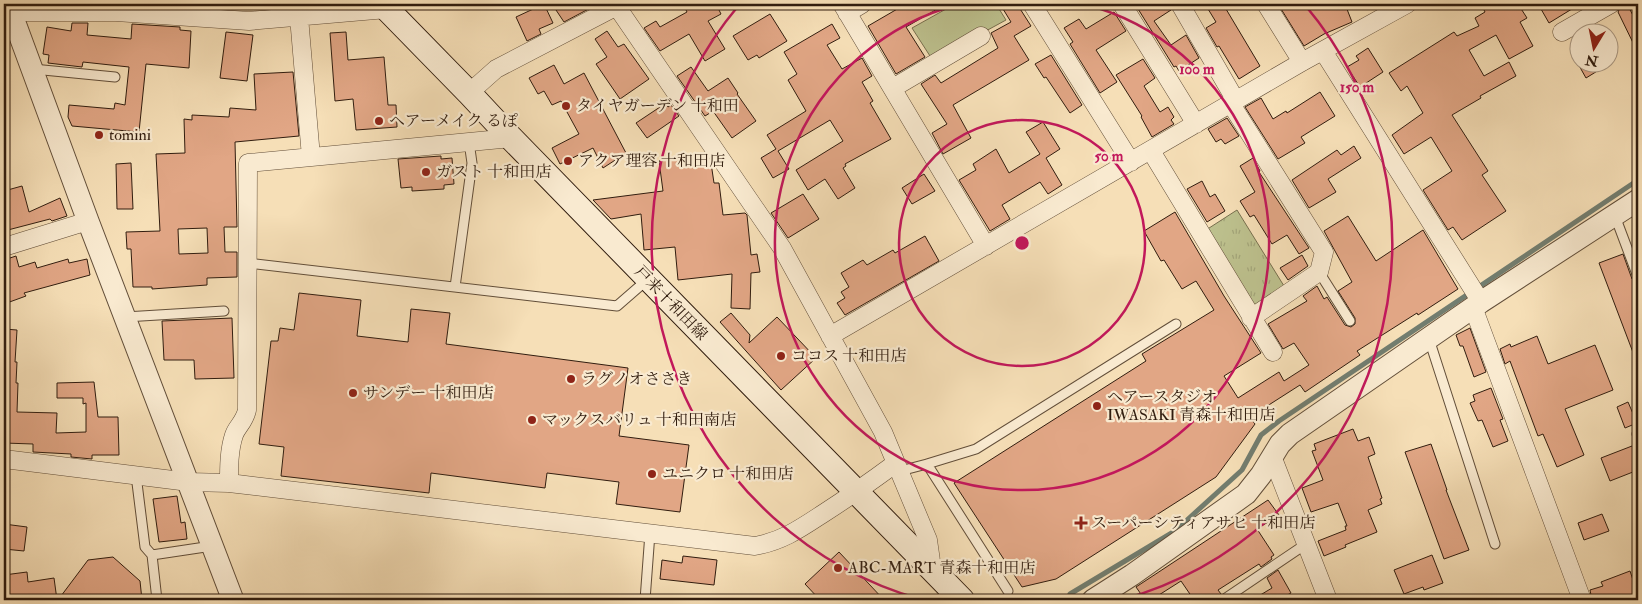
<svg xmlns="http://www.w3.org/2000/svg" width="1642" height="604" viewBox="0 0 1642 604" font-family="'IM FELL Double Pica','Noto Serif JP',serif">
<defs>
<pattern id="grass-tufts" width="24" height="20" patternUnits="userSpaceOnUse" patternTransform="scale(1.25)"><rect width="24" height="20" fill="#bdc18e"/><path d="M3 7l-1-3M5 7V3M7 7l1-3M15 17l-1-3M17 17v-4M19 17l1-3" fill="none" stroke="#a3a579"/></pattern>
</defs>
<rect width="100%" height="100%" fill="#f6dfb7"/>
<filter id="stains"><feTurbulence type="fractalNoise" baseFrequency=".004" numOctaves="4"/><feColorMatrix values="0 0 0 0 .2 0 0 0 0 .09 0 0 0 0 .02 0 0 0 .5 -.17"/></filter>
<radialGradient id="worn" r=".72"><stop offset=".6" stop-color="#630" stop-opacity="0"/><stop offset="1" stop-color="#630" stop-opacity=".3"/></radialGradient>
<!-- grass -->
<path fill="url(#grass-tufts)" stroke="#776f4e" d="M1237 210 1284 286 1253 306 1206 230Z"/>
<!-- garden -->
<path fill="#bdc18e" stroke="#776f4e" d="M955 4H996L1006 20 984 32 980 28 930 56 912 28Z"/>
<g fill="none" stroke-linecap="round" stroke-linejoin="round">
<!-- stream -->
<path stroke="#727d6f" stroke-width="5" d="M1070 594 1175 531 1242 470 1261 435 1279 421 1638 180"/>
</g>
<!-- building -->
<path fill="#e1a685" stroke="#311d0f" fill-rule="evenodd" d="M544 4 553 23 539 29 541 34 527 41 516 17Z
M566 4H598L564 22 556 10Z
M692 4H716L721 14 708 21 725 49 705 61 689 34 660 51 644 28 656 21 660 27 687 12 685 8Z
M896 4H946L906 27 925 57 896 74 868 26 899 8Z
M1000 4H1017L1031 26 1014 36 1029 60 953 105 971 138 943 154 932 133 947 124 921 84 935 75 941 83 998 48 991 33 1011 22Z
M1135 4H1169L1171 10 1154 21 1171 45 1186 35 1199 58 1179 71 1176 66 1174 67Z
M1205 4H1223L1260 66 1239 79 1219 46 1217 47 1206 28 1216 22Z
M1278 4H1345L1352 22 1324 34 1304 46Z
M1491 4H1518L1527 18 1520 22 1533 46 1509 59 1496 35 1469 50 1484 76 1509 62 1516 76 1480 96 1481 98 1452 115 1488 171 1482 175 1506 211 1462 240 1453 227 1448 230 1423 190 1452 171 1431 137 1404 154 1392 135 1423 113 1407 86 1401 91 1389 73 1454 32 1457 36 1479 26 1475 18 1485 12 1483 8Z
M1550 4H1580L1549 23 1541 9Z
M1622 4H1627L1638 25V53L1618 12Z
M1114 12 1126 31 1096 50 1117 82 1100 93 1070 44 1073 42 1064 28 1079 19 1086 29Z
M770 14 787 41 759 58 757 55 748 60 733 36Z
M72 23H88L87 35 131 39 132 24 180 27V30L191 31 189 68 146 64 139 132 72 126 68 117 69 105 114 109 115 103 125 105 129 67 83 62 82 67 48 63 49 55 43 54 47 27 71 31Z
M832 24 840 38 827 45 842 69 862 58 872 76 862 82 873 101 870 103 891 139 845 164 846 166 843 168 855 188 838 199 825 179 808 190 796 170 843 141 830 120 778 151 789 169 773 178 761 158 776 149 767 135 806 111 788 80 797 74 784 52Z
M607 31 618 47 624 44 649 79 620 99 596 64 607 57 595 39Z
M226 32 253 35 247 81 220 78Z
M346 32 348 60 384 57 388 105H396L397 127 356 130 353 99 335 101 330 33Z
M1368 48 1383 72 1360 87 1347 67 1359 60 1356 56Z
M1051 55 1082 105 1070 113 1046 77 1044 78 1035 64Z
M1143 59 1155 78 1144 86 1160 112 1168 107 1174 117 1171 120 1174 124 1152 137 1141 117 1142 116 1116 75Z
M1577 62H1612L1586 78Z
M554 65 564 84 584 73 626 153 603 168 593 148 560 164 552 148 579 134 561 101 552 105 544 91 538 94 529 78Z
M691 67 708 91 728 78 738 93 737 94 756 121 732 138 713 111 705 116 677 76Z
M293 72 299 136 235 142 237 227H224L225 252H237V277L207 278V285L152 289V287H133L131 249H127L126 232 160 231 156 154 185 153 184 119 192 120V115L229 117 230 108 256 110 254 74ZM207 228 208 253 179 254 178 229Z
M1320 92 1335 116 1301 137 1305 143 1278 159 1245 107 1261 98 1273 119 1286 111 1287 113Z
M666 103 668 107 671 105 679 116 647 138 636 123Z
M1227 118 1239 136 1225 144 1221 139 1216 142 1208 129Z
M1043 122 1060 149 1046 158 1062 185 1048 194 1040 182 1002 205 1010 219 990 231 959 180 976 170 973 164 996 149 1009 173 1040 154 1026 132Z
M1354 146 1361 158 1328 179 1336 192 1309 208 1292 180 1337 150 1341 155Z
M441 156V159L452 158 454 184 444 185V189L412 191V187L401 188 398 159Z
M1253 158 1260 171 1259 172 1309 248 1299 254 1287 235 1272 244 1254 215 1250 217 1240 201 1255 192 1240 166Z
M678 159 679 161 693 160 694 165 711 163 714 183H719L723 215 745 213 747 215 751 255 757 254 760 272 751 273 750 309 731 308 732 274 678 280 675 247 644 250 641 214 611 219 593 200 663 191 659 161Z
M131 163 133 209H117L116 164Z
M924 174 935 191 912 204 902 188Z
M1202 181 1210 197 1215 194 1225 211 1207 222 1187 189Z
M22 186 29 212 60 198 67 216 52 221 50 219 4 231V191Z
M803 194 819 219 788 238 771 213Z
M1175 212 1224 296 1261 353 1224 376 1238 398 1279 372 1284 381 1309 365 1294 343 1283 349 1268 324 1307 301 1303 296 1317 286 1324 299 1327 297 1345 325 1351 327 1355 324V318L1338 291 1352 282 1324 231 1348 216 1376 261 1423 230 1458 289 1418 315 1417 313 1357 351 1360 355 1305 392 1300 385 1250 417 1255 424 1216 477 1056 579 1022 587 954 483 1146 361 1142 354 1214 310 1196 281 1182 289 1164 260 1161 261 1144 231Z
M925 236 939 261 845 315 837 303 845 298 841 292 849 287 841 273 863 260 867 265 893 250 895 253Z
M1623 254 1632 279 1638 283V363H1637L1599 263Z
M1302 255 1308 266 1288 280 1280 268Z
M16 256 19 267 35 262 37 268 68 259 69 263 87 259 90 275 24 293 26 296 4 304V260Z
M299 293 361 300 357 336 408 342 411 309 450 313 446 344 628 368 619 436 689 445 680 512 616 504 619 482 547 473 545 488 431 473 429 493 281 476 284 447 259 444 271 341H278L280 328 294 330Z
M731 313 750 335 749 343 777 317 816 358 781 390 720 322Z
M232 318 234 378 195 379 194 360H164L162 321Z
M1470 328 1486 372 1474 377 1463 346H1460L1456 335Z
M4 329 17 330 15 362H17L16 383H18L17 412 57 413 56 433 86 432V403L83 404V398H57V383L94 382 98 417H118L119 455H92V459L71 457V454L33 452V444L4 443Z
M1537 336 1548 364 1595 345 1613 390 1565 409 1584 455 1557 467 1543 434 1538 436 1510 361 1505 364 1500 349 1510 344 1511 347Z
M1491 388 1503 419 1500 420 1508 441 1493 447 1482 420 1478 421 1470 403 1475 401 1473 395Z
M1628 402 1637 423 1625 428 1617 407Z
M1353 429 1358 441 1369 437 1375 454 1368 457 1382 498 1380 499 1382 504 1368 510 1377 532 1345 545 1346 547 1324 556 1318 541 1346 530 1345 526H1347L1338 503 1311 512 1302 488 1323 480 1312 451 1316 450 1314 444Z
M1431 444 1447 490H1446L1469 550 1444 559 1405 452Z
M1632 446 1638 460V470L1610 481 1601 458Z
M177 496 181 523 185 522 187 539 159 542 153 499Z
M1268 500 1279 515 1257 529 1274 555 1271 557 1272 559 1261 567 1259 564 1218 590 1221 594 1217 600H1194L1181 581 1151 600H1145L1136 587Z
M1602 514 1609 531 1584 540 1578 523Z
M4 524 27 527 24 551 4 549Z
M839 552 884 600H820L805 584Z
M1432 555 1443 583 1424 590 1423 587 1404 594 1394 570Z
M683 556 717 560 714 585 660 579 662 560 682 563Z
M113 557 140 581 142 600H58L88 560Z
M1278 570 1291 593 1278 600H1252L1272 588 1267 578Z
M1630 571 1638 595 1624 600H1592L1590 590 1603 586 1601 582Z
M27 572 28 582 54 578 57 600H4V575Z"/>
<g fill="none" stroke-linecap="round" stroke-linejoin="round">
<defs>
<path id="service" d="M33 69 115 77
M1615 216 1638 277
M248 263 617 306 648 279
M1319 272 1350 321
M455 287 472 163 469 142
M125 317 224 311
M1429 339 1495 544
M1637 434 1638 438
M927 464 976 449 1176 324
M900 471 927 464 1008 591
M136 475 145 547 152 555
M157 600 152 555 212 546
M645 600 650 533
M1223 600 1306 544"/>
<path id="minor" d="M615 4 782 248 883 432 928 540 932 568
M842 4 986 246
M1032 4 1131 162
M1122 4 1196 124
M1180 4 1236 101
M1266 4 1302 62
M11 12H116L249 21 387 9
M847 13 862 4
M299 17 311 157
M1562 32 1611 4
M1323 51 1481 302
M893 88 981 36
M469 93 496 69 617 6
M1231 104 1324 252 1319 272 1251 318
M1151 151 1273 352
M4 247 88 221
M1473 307 1582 600
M830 336 1302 62 1407 4
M1272 456 1328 600
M4 459 189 482 229 483 755 546C783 541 801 528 824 513 849 497 873 480 896 463
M229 483C229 467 229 450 234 435 237 426 244 423 247 410L248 163 511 138"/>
<path id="tertiary" d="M8 4 88 221 233 600
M1093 600 1132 575 1246 494 1261 475 1280 444 1290 434 1481 302 1638 200"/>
<path id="secondary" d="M382 4 469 93 511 138 962 600"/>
</defs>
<!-- service casing -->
<use href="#service" stroke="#624e39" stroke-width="11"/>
<!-- minor casing -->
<use href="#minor" stroke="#624e39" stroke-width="19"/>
<!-- tertiary casing -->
<use href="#tertiary" stroke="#624e39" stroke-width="23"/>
<!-- secondary casing -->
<use href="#secondary" stroke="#311d0f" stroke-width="26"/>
<!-- service -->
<use href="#service" stroke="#f9ead0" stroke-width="9"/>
<!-- minor -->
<use href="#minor" stroke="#f9ead0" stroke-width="18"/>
<!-- tertiary -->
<use href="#tertiary" stroke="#f9ead0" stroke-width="21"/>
<!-- secondary -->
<use href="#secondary" stroke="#f9ead0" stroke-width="24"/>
</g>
<!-- distance rings -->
<g fill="none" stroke="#c2185b" stroke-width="2.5">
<circle cx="1022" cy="243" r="123"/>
<path d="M1084 4A247 247 0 1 1 960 4"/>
<path d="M923 600A370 370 0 0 1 739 5M1305 5A370 370 0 0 1 1121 600"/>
</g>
<!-- markers -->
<g fill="#8f2418" stroke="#f9ead0" stroke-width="2">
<circle cx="566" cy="106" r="5"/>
<circle cx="379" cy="121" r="5"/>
<circle cx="99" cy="135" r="5"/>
<circle cx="568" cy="161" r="5"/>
<circle cx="426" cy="172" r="5"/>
<circle cx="781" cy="356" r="5"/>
<circle cx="571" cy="379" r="5"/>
<circle cx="353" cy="393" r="5"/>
<circle cx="1097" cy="406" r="5"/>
<circle cx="532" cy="420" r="5"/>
<circle cx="652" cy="474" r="5"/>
<path d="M1078.5 515.5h5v5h5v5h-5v5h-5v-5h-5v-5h5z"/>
<circle cx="838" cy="568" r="5"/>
</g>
<g text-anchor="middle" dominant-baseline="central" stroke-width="4.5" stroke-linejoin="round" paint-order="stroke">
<!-- poi labels -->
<g font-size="16" fill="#311d0f" stroke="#f9ead0" text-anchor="start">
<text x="576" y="106">タイヤガーデン 十和田</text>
<text x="389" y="121">ヘアーメイク るぽ</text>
<text x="109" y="135">tomini</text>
<text x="578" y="161">アクア理容 十和田店</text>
<text x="436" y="172">ガスト 十和田店</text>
<text x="791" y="356">ココス 十和田店</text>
<text x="581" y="379">ラグノオささき</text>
<text x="363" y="393">サンデー 十和田店</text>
<text x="1107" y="397">ヘアースタジオ<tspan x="1107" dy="18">IWASAKI 青森十和田店</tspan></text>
<text x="542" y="420">マックスバリュ 十和田南店</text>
<text x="662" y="474">ユニクロ 十和田店</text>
<text x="1091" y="523">スーパーシティアサヒ 十和田店</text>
<text x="848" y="568">ABC-MART 青森十和田店</text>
</g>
<!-- street labels -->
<g font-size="16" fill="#311d0f" stroke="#f9ead0">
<text transform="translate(671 303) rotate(46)">戸来十和田線</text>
</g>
</g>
<circle cx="1022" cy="243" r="8" fill="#c2185b" stroke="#f9ead0" stroke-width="2.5"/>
<g font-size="15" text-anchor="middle" font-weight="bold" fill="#c2185b" stroke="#f9ead0" stroke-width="4.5" stroke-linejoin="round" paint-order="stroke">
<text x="1197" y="74">100 m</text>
<text x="1357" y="92">150 m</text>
<text x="1109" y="161">50 m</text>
</g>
<!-- margin -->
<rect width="1642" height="604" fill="none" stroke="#f6dfb7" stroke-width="20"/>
<rect x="5" y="5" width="1632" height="594" fill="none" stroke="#311d0f" stroke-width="2.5"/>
<rect x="10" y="10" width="1622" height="584" fill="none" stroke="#311d0f"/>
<!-- north arrow -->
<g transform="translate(1594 48) rotate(190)"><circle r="24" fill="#f9ead0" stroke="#a99883"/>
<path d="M0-4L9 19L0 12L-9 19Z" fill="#8f2418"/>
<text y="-8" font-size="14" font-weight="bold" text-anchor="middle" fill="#311d0f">N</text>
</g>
<rect width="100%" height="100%" filter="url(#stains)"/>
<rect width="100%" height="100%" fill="url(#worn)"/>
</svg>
